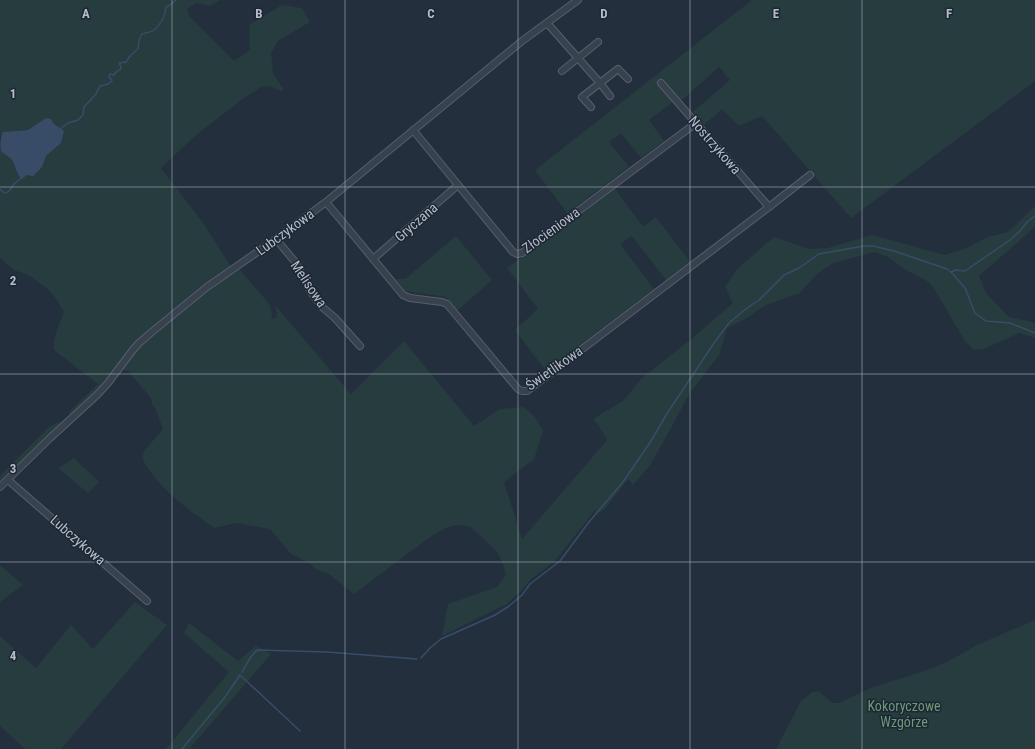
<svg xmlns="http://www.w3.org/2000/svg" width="1035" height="749" viewBox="0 0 1035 749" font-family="'Roboto Condensed',sans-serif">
<rect width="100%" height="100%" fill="#242f3e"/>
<!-- green -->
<path fill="#263c3f" d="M0 0H220L210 6 196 3 187 9 190 17 234 61 250 50 249 25 282 5 302 8 310 22 278 41 271 53 273 73 284 90 281 91 272 87 266 86 261 87 244 98 195 136 161 168 204 224 231 267 133 344 105 383 73 414H69L70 411 98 384 54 350C52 338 60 323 64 312L56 299 47 288 28 275 14 270 0 258V149C3 152 5 153 8 155 13 160 15 167 17 174L27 175 43 161 46 156 61 143 54 124 51 119 46 118 28 130 3 132 0 137Z
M752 0H1035V81L851 218 762 116 739 126 722 109 704 125 693 112 730 80 719 67 682 100 667 94 673 102 649 120 664 141 641 158 621 133 609 142 629 167 567 213 535 170Z
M614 187 643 227 656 217 690 262 666 280 632 236 620 244 654 289 546 371 515 330 538 309 507 268Z
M1035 206V227L979 276 986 293 1009 317 1032 322 1035 324V338L1019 333 984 349 974 350 965 341 933 287 927 281 906 270 888 257 875 252 833 263 817 274 800 293 766 305 745 319 727 328 719 355 689 394 671 428 649 467 633 485 628 479 605 509 595 515 596 509 555 561 531 579 521 591 507 604 442 636 448 604 497 587 506 574 502 561 497 552 471 527 461 525H456L446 528 430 537 354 594 330 575 314 568 311 564 291 554 270 529 237 523 214 528C192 512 174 500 157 480 150 472 146 467 142 457L145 450 163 429 156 410 152 404 151 398 128 371 123 370 124 367 141 344 196 299 239 269 266 300 271 308 272 319 277 317 276 308 274 304 351 394 404 341 474 426 500 409 524 407 535 417 543 431 534 459 504 482 522 539 607 440 599 426 593 419 623 401 642 378 690 340 733 303 725 287 738 268 774 237 809 249 828 248 872 235 945 255 967 248 988 237 1008 232Z
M456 236 492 280 457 311 446 297 405 291 395 279H405Z
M59 422 61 425 0 484V476L50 426Z
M74 458 99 482 88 493 58 468Z
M0 565 23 585 0 602Z
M135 602 167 625 61 749H25L0 726V636L36 668 71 625 93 649Z
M1035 620V749H776L801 701 808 696 810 693 818 691 833 703H839L873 687 925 671 949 661 977 645Z
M189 623 238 661 256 646 271 654 191 747 192 749H166L229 672 184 633Z"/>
<!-- water -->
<path fill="#394c67" d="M46 118 51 119 54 124 64 131 61 143 46 156 42 167 33 176 27 175 22 179C15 172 17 170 13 162 10 156 5 155 1 151 0 146 0 137 3 132L28 130Z"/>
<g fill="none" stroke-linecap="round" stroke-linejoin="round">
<!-- stream -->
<path stroke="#394c67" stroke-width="1.5" d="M60 129 68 123 78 120 83 115 84 107 96 94 100 86 108 84 112 81 109 76 110 74 114 75 117 71 120 70 121 67 119 63 126 62 130 56 138 49 139 40 142 34C146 33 151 32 154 30 161 24 166 15 166 7L170 5 176 0
M0 189 3 192 6 193 10 190 14 184 22 177
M951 272 956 270 965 271 1010 240 1020 231 1027 222 1035 216
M421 658 430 648 441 639 495 615 509 606 522 595 530 584 560 561 589 522 623 482 651 441 668 412 714 343 729 323 747 308 759 300 784 275 799 268 819 254 864 246H873L894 251 947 269 951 272 965 288 975 313 986 321 1010 323 1035 333
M242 672C247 665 250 654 258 650L327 652 417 659
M182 749 225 697 240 675 300 731"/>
<defs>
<path id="minor" d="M547 23 600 83 610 96
M562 71 598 42
M661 83 769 207
M591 107 582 97 618 69 628 79
M413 130 513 252 517 254 522 253 696 123
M326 202 403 295 410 298 442 302 447 304 518 389 522 391H527L769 207 810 175
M276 239 296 263 311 292 321 306 335 318 360 346
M373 259 458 185
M8 480 147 601
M0 487 49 439 97 395 108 383 132 351 139 343 153 331 207 287 276 239 326 202 522 41 578 0"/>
</defs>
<!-- minor casing -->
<use href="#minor" stroke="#565f6c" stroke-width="8"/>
<!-- minor -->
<use href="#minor" stroke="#38414e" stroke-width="6"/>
</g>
<!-- grid -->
<path fill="none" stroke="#b4bcc9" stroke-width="1" stroke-opacity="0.55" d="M172 0V749M345 0V749M518 0V749M690 0V749M862 0V749M0 187H1035M0 374H1035M0 562H1035"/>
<g text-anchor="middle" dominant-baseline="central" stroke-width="3" stroke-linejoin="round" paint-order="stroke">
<!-- street labels -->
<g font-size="14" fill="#b4bcc9" stroke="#1d2633">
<text transform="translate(715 145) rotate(49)">Nostrzykowa</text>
<text transform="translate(416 222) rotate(-41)">Gryczana</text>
<text transform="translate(551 230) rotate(-36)">Złocieniowa</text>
<text transform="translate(285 232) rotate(-36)">Lubczykowa</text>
<text transform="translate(309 284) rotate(56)">Melisowa</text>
<text transform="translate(554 368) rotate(-35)">Świetlikowa</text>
<text transform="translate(78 540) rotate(41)">Lubczykowa</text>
</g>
<!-- park labels -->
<g font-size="14" fill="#6b9a76" stroke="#1d2633">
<text x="904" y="706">Kokoryczowe<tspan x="904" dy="16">Wzgórze</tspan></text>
</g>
</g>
<g font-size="13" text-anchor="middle" font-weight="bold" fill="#b4bcc9" stroke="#1d2633" stroke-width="3" stroke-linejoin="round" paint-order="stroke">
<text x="86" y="18">A</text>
<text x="259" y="18">B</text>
<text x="431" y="18">C</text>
<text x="604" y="18">D</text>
<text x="776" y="18">E</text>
<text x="949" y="18">F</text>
<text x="13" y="98">1</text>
<text x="13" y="285">2</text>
<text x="13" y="473">3</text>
<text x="13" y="660">4</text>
</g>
</svg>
